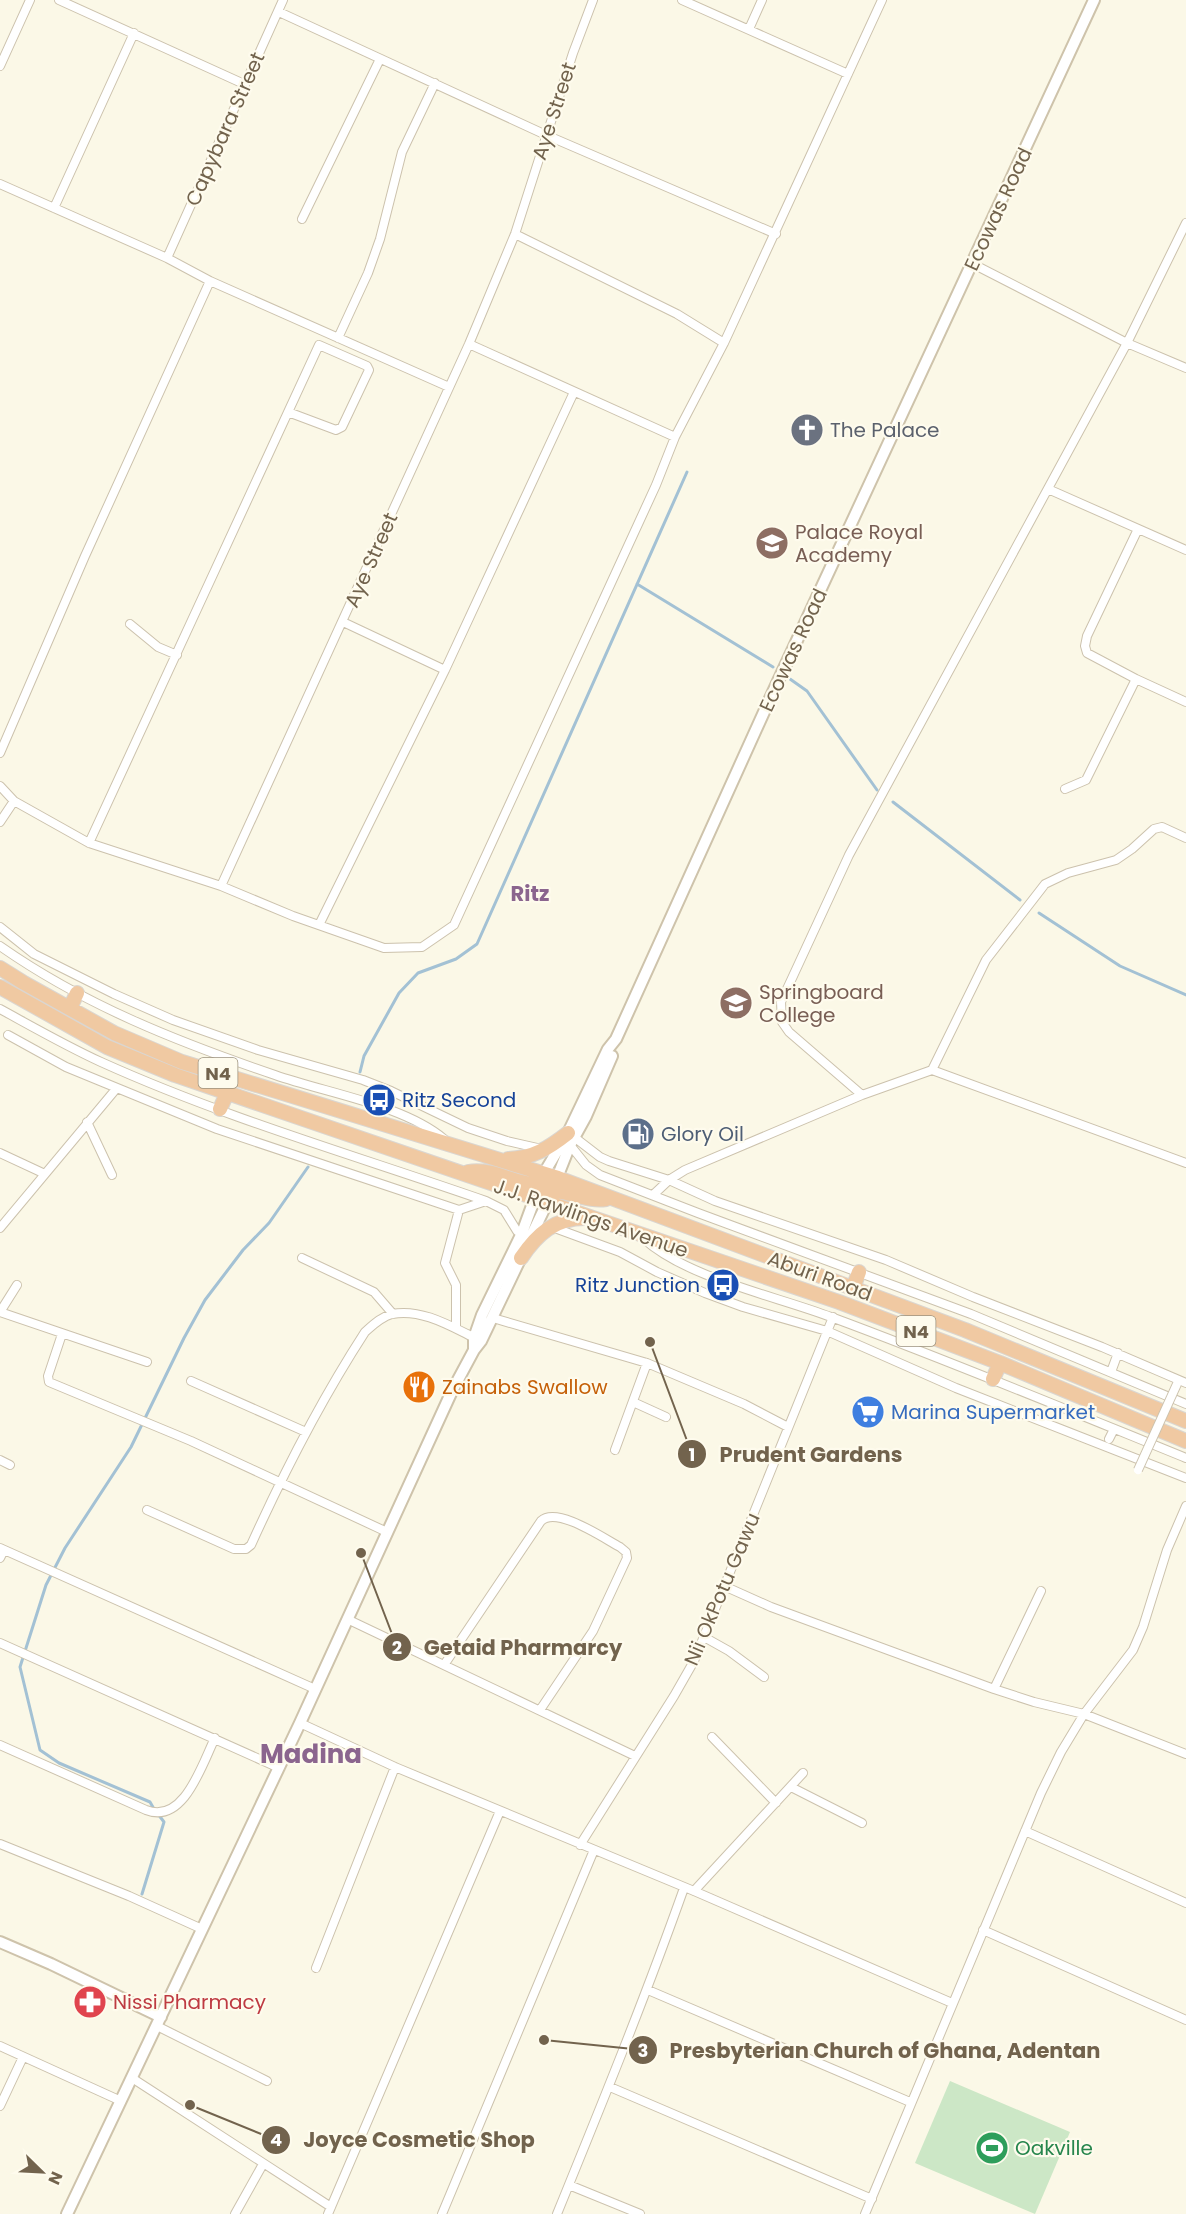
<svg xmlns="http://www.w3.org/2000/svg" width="1186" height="2214" viewBox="0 0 1186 2214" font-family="Poppins,sans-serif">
<rect width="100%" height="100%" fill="#fbf8e7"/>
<!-- green -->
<path fill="#cce7c6" d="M950 2081 1070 2132 1035 2214 915 2163Z"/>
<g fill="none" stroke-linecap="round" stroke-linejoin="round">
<!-- stream -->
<path stroke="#a3c1d4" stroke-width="3" d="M637 584 773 667
M790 679 807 691 877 790
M893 802 1020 900
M1039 913 1120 966 1186 995
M360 1072 364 1056 399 993 418 973 456 959 477 944 687 472
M154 1809 150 1802 59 1763 40 1750 20 1667 46 1585 65 1548 131 1447 184 1338 205 1300 243 1250 269 1223 308 1167
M142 1894 164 1822 158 1814"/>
<defs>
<path id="street" d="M59 0 244 84
M682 0 848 74
M279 12 546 135 776 234
M749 29 762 0
M0 66 30 0
M0 184 167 258 210 281 449 387
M54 208 134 33
M302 219 380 59
M515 234 677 314 724 343 882 0
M167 258 283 0
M973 264 1127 343 1186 368
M338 338 368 273 380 239 402 152 435 83
M469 344 675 437
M1048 489 1186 550
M1138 529 1087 636 1085 646 1087 653 1136 679 1186 702
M343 622 445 670
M130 624 158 647 177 655
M0 753 85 556 210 281
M0 786 14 801 89 843 221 886 469 344 515 234 573 53 593 0
M1065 789 1086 780 1136 679
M0 822 14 801
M89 843C166 677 242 511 319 345L367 366 369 370 342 427 336 430 288 412
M221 886 293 916 384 948 422 947 454 925 656 485 675 437 724 343
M319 925 445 670 574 392
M0 927 34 954 114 994 173 1020 258 1050 363 1080 391 1091 468 1128 507 1141 542 1149
M0 946C84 1005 178 1042 275 1075 326 1093 404 1105 444 1139
M0 1009C33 1027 66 1046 101 1062 225 1118 357 1156 486 1201L504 1210 517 1231 522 1233
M8 1035 66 1067 217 1129 459 1210 486 1201
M932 1070 986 960 1045 884 1068 873 1116 860 1132 849 1154 829 1162 827 1186 838
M862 1095 789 1032 782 1022 781 1002 849 855 1127 343 1186 223
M87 1122 112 1175
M574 1137 600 1157 609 1161 669 1180 715 1201 886 1260 973 1297 1102 1347 1186 1383
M570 1145 586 1165 600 1175 698 1213 971 1314 1186 1404
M0 1153 45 1174
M653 1195 669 1180 685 1170 862 1095 932 1070 1186 1163
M552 1227 620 1252 657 1272 705 1293 743 1307 827 1331 956 1388 1186 1478
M0 1228 116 1089
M644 1239C687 1278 776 1296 831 1317 950 1361 1068 1410 1186 1458
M302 1258 374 1292 393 1314
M0 1312 147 1362
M0 1312 17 1285
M493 1318 647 1363 744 1404 788 1427
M456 1327V1285L445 1263 459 1210
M62 1334 48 1376 49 1382 191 1441 387 1532
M1111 1372 1118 1353
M191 1381 306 1432
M633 1402 666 1417
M1109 1439 1114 1429
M615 1450 647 1363
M0 1460 10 1465
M147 1510 234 1549H246L251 1545C284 1472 321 1400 365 1332 373 1325 381 1317 392 1314 422 1308 452 1327 477 1339
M0 1548 315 1689
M0 1558 4 1550
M724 1586 771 1607 994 1689 1034 1702 1084 1714 1186 1754
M347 1619 635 1756
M704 1637 729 1651 764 1677
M0 1643 277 1767
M444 1665 541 1521C557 1506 603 1538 620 1547L626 1552 627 1558 593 1631 540 1710
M994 1689 1041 1591
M300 1723 395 1767 694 1891 952 2003
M712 1737 776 1803
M0 1745 146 1810C184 1825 202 1764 215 1738
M791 1787 862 1823
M1025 1831 1186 1903
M0 1844 129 1896 202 1929
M580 1845 674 1696 694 1661 833 1317
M694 1891 803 1773
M983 1930 1186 2020
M316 1968 395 1767
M648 1990 910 2102
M157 2026 267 2081
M0 2046 121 2101
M132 2078 331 2207
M610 2087 872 2199
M0 2106 23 2057
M569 2185 640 2214
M235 2214 263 2164
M328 2214 500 1811
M442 2214 594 1850
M557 2214C601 2106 645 1998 684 1888
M865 2214 1041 1793 1061 1752 1084 1714 1133 1650 1143 1627 1167 1550 1186 1506"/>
<path id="secondary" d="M474 1350V1338L482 1315 522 1233 544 1173 568 1133 608 1049 616 1039 773 692 1094 0
M0 1942 51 1964 161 2017
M67 2214 300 1723 452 1391 474 1350 481 1341 547 1203 570 1145 586 1116 612 1056"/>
<path id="highway" d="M0 968 24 983 114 1033 182 1062 558 1178 965 1330 1186 1421
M0 987 107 1047 175 1075 839 1302 1000 1363 1186 1441
M70 1008 77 993
M220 1109 227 1093
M508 1159C533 1158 549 1148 568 1133
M468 1172C501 1166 526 1197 558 1178
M538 1196C559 1183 583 1203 606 1199
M521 1258C537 1234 555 1218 585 1218
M853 1288 859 1272
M993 1379 1000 1363"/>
</defs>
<!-- street casing -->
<use href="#street" stroke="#ccc2ad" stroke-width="10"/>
<!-- secondary casing -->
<use href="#secondary" stroke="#cec3ab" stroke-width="14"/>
<!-- highway casing -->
<use href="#highway" stroke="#dad6d1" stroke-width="16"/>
<!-- street -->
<use href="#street" stroke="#fff" stroke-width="8"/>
<!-- secondary -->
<use href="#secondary" stroke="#fff" stroke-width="10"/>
<!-- highway -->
<use href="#highway" stroke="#f0c9a2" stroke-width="14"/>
<defs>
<path id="street-bridge" d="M1138 1470 1177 1384"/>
</defs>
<!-- street-bridge casing -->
<use href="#street-bridge" stroke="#ccc2ad" stroke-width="10" stroke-linecap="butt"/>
<!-- street-bridge -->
<use href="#street-bridge" stroke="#fff" stroke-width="8"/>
</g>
<!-- icons -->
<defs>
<symbol id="church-disc" viewBox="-11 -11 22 22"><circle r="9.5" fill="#6b7280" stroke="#fefbed"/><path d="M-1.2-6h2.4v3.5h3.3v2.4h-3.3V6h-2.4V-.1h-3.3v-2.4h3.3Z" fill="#fff"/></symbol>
<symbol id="school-disc" viewBox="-11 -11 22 22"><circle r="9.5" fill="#8d6e63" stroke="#fefbed"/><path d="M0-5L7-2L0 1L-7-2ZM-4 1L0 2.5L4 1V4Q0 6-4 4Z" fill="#fff"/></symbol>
<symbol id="bus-disc" viewBox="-11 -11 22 22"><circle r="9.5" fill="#1a4fb4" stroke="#fefbed"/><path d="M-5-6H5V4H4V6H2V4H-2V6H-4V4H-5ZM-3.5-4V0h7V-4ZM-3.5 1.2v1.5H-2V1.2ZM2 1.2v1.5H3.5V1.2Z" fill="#fff"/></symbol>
<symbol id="fuel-disc" viewBox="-11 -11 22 22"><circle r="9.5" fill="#5c6f8a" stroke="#fefbed"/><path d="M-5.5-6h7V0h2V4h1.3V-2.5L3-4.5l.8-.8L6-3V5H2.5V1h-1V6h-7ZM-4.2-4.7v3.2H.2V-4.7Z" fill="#fff"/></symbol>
<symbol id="restaurant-disc" viewBox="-11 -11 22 22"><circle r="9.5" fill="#e8710a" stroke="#fefbed"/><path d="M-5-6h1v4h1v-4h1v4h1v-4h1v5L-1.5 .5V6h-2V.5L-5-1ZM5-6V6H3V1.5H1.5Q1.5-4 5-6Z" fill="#fff"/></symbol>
<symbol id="supermarket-disc" viewBox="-11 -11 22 22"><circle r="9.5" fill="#3f7fe0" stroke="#fefbed"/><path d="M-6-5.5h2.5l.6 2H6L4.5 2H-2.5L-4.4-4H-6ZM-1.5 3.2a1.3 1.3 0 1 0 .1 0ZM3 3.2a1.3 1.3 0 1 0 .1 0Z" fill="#fff"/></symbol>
<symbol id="pharmacy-disc" viewBox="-11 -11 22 22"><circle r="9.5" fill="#e0444e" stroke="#fefbed"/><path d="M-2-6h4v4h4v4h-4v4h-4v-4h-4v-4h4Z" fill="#fff"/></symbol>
<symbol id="stadium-disc" viewBox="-11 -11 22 22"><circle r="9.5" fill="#2e9e5b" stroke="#fefbed"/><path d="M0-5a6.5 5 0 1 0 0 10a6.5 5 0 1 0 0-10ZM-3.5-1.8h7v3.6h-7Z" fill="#fff"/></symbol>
</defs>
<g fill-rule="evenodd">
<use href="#church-disc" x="788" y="411" width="38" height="38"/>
<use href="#school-disc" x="753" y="524" width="38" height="38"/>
<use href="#school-disc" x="717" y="984" width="38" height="38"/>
<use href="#bus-disc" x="360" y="1081" width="38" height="38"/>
<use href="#fuel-disc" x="619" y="1115" width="38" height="38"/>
<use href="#bus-disc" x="704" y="1266" width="38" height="38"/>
<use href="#restaurant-disc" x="400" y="1368" width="38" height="38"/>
<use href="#supermarket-disc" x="849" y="1393" width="38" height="38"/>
<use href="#pharmacy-disc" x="71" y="1983" width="38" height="38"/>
<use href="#stadium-disc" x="973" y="2129" width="38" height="38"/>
</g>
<g text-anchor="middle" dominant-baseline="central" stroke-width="4.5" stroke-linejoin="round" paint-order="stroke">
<!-- shield labels -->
<g fill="#fefbed" stroke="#9c917d" stroke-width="1.5">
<rect x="198.5" y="1058" width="39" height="30" rx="4.5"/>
<rect x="896.5" y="1316" width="39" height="30" rx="4.5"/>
</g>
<g font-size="18" font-weight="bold" fill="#72634d">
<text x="218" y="1073">N4</text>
<text x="916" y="1331">N4</text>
</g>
<!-- street labels -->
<g font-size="20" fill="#72634d" stroke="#fefbed">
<text transform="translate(554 111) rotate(-72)">Aye Street</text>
<text transform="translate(225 129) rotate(-66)">Capybara Street</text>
<text transform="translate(998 209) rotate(-65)">Ecowas Road</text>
<text transform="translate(371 560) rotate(-66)">Aye Street</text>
<text transform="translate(793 650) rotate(-65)">Ecowas Road</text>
<text transform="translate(591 1218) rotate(19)">J.J. Rawlings Avenue</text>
<text transform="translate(820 1276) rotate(20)">Aburi Road</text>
<text transform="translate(722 1589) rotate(-67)">Nii OkPotu Gawu</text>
</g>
<!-- worship labels -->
<g font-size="20" fill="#5b616d" stroke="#fefbed" text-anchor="start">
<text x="830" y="430">The Palace</text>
</g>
<!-- education labels -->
<g font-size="20" fill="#785e54" stroke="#fefbed" text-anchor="start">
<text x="795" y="532">Palace Royal<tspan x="795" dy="23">Academy</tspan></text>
<text x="759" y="992">Springboard<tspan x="759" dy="23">College</tspan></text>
</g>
<!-- transit labels -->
<g font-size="20" fill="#164399" stroke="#fefbed" text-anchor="start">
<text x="402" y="1100">Ritz Second</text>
<text x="700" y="1285" text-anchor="end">Ritz Junction</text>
</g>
<!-- service labels -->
<g font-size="20" fill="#4e5e75" stroke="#fefbed" text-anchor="start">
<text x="661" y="1134">Glory Oil</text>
</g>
<!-- food labels -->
<g font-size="20" fill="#c56008" stroke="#fefbed" text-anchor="start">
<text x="442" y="1387">Zainabs Swallow</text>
</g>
<!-- shop labels -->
<g font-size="20" fill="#366cbe" stroke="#fefbed" text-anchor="start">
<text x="891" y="1412">Marina Supermarket</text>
</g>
<!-- health labels -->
<g font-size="20" fill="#be3a42" stroke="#fefbed" text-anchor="start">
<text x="113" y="2002">Nissi Pharmacy</text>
</g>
<!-- leisure labels -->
<g font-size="20" fill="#27864d" stroke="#fefbed" text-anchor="start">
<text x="1015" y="2148">Oakville</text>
</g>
<!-- neighbourhood labels -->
<g font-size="21" font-weight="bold" fill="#8b658e" stroke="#fefbed">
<text x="530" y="893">Ritz</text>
</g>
<!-- district labels -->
<g font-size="26" font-weight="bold" fill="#8b658e" stroke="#fefbed">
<text x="311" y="1754">Madina</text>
</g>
</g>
<!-- callouts -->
<path fill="none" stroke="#72634d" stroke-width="2" d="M650 1342L692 1454M361 1553L397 1647M544 2040L643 2050M190 2105L276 2140"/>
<g fill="#72634d" stroke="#fefbed" stroke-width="2">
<circle cx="650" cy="1342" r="6"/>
<circle cx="361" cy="1553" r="6"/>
<circle cx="544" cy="2040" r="6"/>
<circle cx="190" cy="2105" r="6"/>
<circle cx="692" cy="1454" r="15"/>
<circle cx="397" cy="1647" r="15"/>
<circle cx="643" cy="2050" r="15"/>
<circle cx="276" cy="2140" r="15"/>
</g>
<g font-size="18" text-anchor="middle" font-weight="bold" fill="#fff">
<text x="692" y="1461">1</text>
<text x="397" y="1654">2</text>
<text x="643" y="2057">3</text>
<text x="276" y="2146">4</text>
</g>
<g font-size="21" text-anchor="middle" font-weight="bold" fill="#72634d" stroke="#fefbed" stroke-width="4.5" stroke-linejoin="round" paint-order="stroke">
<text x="811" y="1462">Prudent Gardens</text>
<text x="523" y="1655">Getaid Pharmarcy</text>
<text x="885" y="2058">Presbyterian Church of Ghana, Adentan</text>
<text x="419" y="2147">Joyce Cosmetic Shop</text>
</g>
<!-- north arrow -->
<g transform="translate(42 2172) rotate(114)" stroke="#fefbed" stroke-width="4.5" paint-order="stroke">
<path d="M0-4.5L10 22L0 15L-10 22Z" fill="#72634d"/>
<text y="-9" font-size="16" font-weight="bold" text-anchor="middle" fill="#72634d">N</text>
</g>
</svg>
